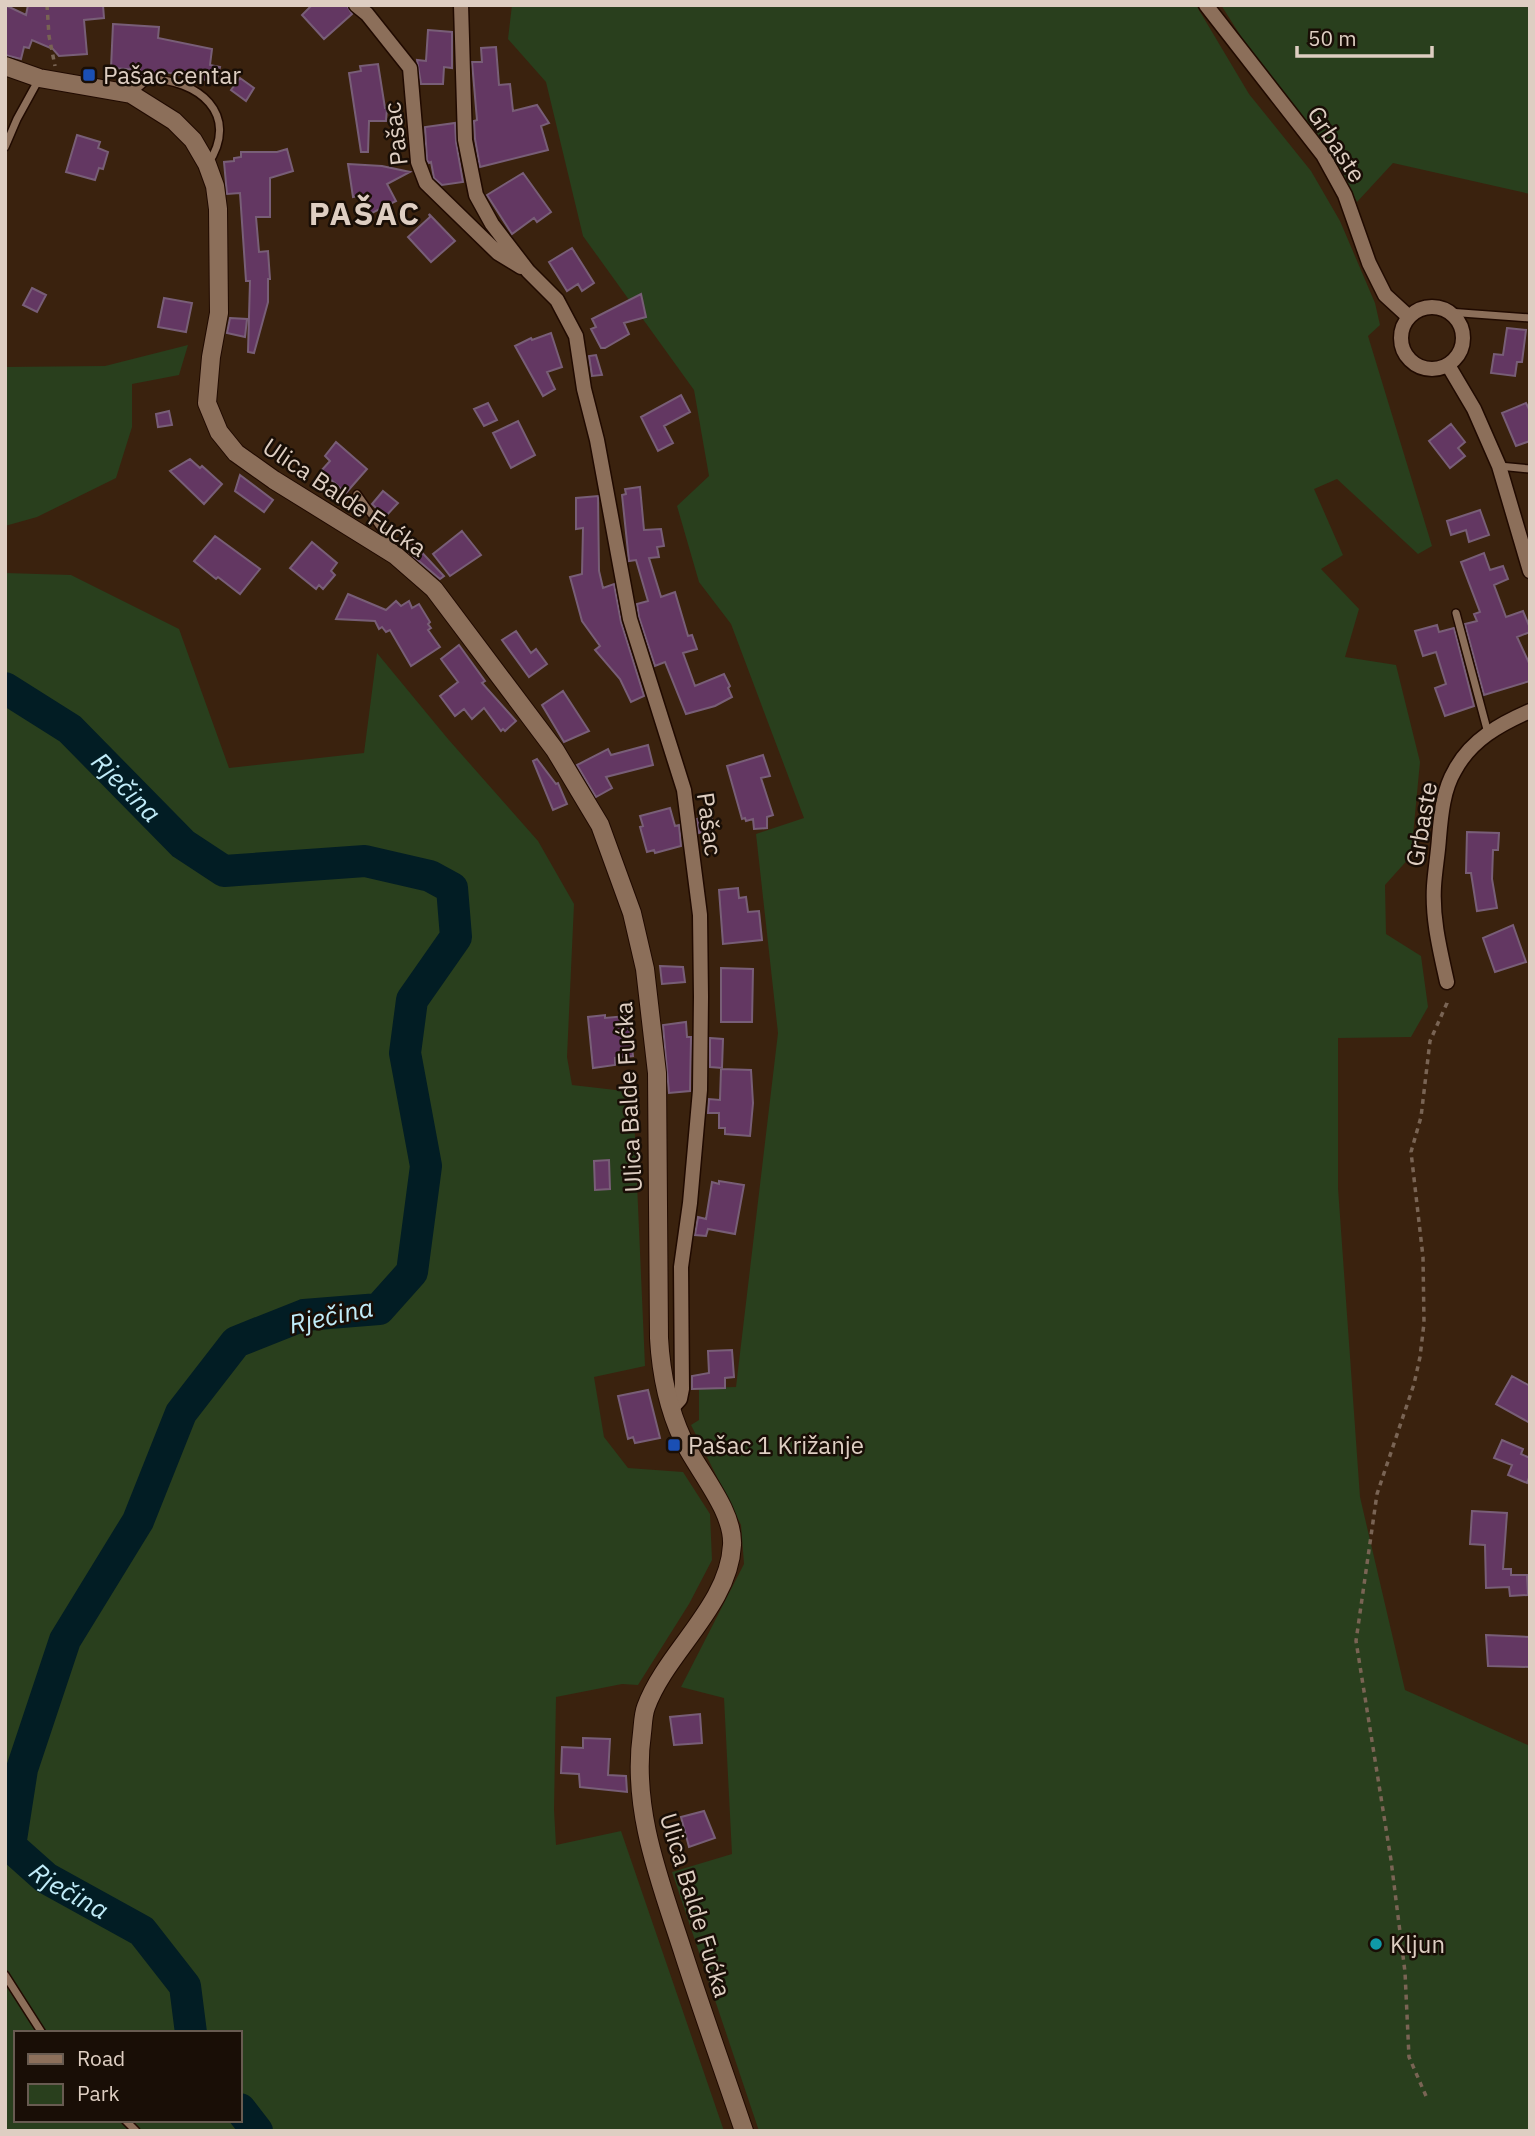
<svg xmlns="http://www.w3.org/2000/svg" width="1535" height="2136" viewBox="0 0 1535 2136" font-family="'IBM Plex Sans',sans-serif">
<rect width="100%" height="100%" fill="#3a220e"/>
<!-- green -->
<path fill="#293f1d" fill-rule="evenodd" d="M512 5H1196L1249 94 1311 171 1340 221 1375 303 1380 325 1368 336 1432 546 1418 554 1337 479 1314 489 1343 555 1321 569 1359 609 1345 657 1396 665 1420 762 1411 856 1385 885 1386 934 1421 956 1428 1007 1411 1037 1338 1038V1188L1360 1497 1405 1690 1530 1746V2131H759L672 1872 732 1854 724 1698 681 1687 744 1564 741 1525 691 1425 699 1420V1388L736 1387 778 1033 756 834 804 818 731 624 699 582 677 506 709 476 694 390 583 236 546 82 508 39Z
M1221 5H1530V194L1393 163 1357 202 1326 146 1242 38Z
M188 345 179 375 132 384V427L116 478 37 517 5 526V367L105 366Z
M5 573 71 575 179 629 229 768 364 753 377 653 448 739 538 841 574 904 567 1057 572 1085 633 1092 645 1366 594 1377 604 1437 628 1468 683 1472 710 1514 712 1560 689 1604 638 1685 622 1684 556 1697 554 1810 556 1845 621 1831 724 2131H5ZM16 2033H240V2120H16Z"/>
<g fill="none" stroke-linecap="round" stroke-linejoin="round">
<!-- river -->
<g stroke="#021d24" stroke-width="32">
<path id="s1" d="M5 688 70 729 183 844 224 871 365 861 430 876 452 888 456 937 412 1000 405 1053 426 1166 412 1272 379 1309 304 1315 236 1342 181 1413 138 1521 65 1640 22 1769 10 1846 46 1878 142 1931 185 1986 191 2033"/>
<path d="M240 2109 257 2131"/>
</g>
</g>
<!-- building -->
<path fill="#633762" stroke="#785e77" stroke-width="2" d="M5 5 26 15 28 5H103L104 18 84 20 87 54 59 56 53 49 32 40 29 48 24 47 21 59 5 55Z
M312 5H347L352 14 324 39 302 15Z
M113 24 159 27 158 38 212 49 210 65 220 67 216 82 160 71 157 74 140 75V70L111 68Z
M428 30 452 32V68L444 67 443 84H421L417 60 426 61Z
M496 47 499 85 510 84 513 111 537 105 549 123 541 126 548 150 480 167 475 139 474 121 477 120 472 62H482L481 48Z
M378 64 385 108H387L386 121H369L368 152H361L349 73 361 71 360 66Z
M240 78 254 88 246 101 231 90Z
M455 123 456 142 463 182 442 185 434 178 431 162 429 163 427 160 425 127Z
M77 135 100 142 98 148 108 152 103 169 99 168 95 180 66 172Z
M287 149 293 171 270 178V217H256L259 252 268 251 270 279H268V302L254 353 248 352 250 281H246L240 193 227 194 224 162 234 161V158L241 157V152H277Z
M348 164 382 166 410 172 387 184 396 201 370 214 362 195 353 197Z
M523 173 551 212 537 222 534 218 512 234 487 195Z
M429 214 455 241 431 262 408 237 430 217Z
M572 248 594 283 582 291 578 284 567 291 549 262Z
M32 288 46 295 37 312 23 305Z
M641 294 646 317 624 323 629 334 605 348H601L591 329 596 327 592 319Z
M164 298 192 303 186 332 158 327Z
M230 318 247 319 245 337 227 333Z
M1507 328 1526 330 1522 362H1517L1515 376 1491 373 1494 354 1503 355Z
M551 333 562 367 547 372 555 389 543 396 515 346 531 338 532 340Z
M596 355 602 375 592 376 589 356Z
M681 395 690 412 664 426 673 443 658 451 641 417Z
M488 403 497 420 484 426 474 409Z
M1526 403 1530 411V441L1516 446 1502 413Z
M169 411 172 425 158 427 156 414Z
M518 421 535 455 511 468 493 433Z
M1451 424 1465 442 1458 448 1465 456 1450 468 1429 441Z
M336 442 367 469 346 493 321 471 330 461 325 456Z
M190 459 200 468 202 466 222 484 204 504 170 471Z
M240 475 273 500 264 512 235 491Z
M640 487 644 530 661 529 664 546 657 547 659 557 649 558 661 597 675 592 688 636 692 635 697 649 683 653 695 686 724 674 730 686 728 688 732 697 715 706 686 714 665 662 655 666 639 617 637 604 648 601 636 560 629 561 622 495 626 494 625 489Z
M383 491 398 503 385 517 372 504Z
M598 496 599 571 603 588 614 584 621 622 644 696 631 702 620 679 595 650 600 646 582 621 570 577 582 574 583 528 576 529V498Z
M1480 510 1489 535 1469 542 1466 530 1451 535 1447 521Z
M462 531 481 555 450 576 433 554Z
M215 536 260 569 240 594 218 577 216 579 194 561Z
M312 542 337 563 331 571 335 575 323 589 319 585 316 589 290 568Z
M414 544 444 576 440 579 406 550Z
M1484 553 1490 570 1503 566 1508 579 1494 585 1506 617 1523 611 1530 628V632L1517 637 1530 665V681L1484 695 1465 624 1477 621 1474 614 1480 612 1461 562Z
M348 594 386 610 396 601 401 606 409 601 412 608 419 604 430 622 428 624 431 628 428 630 440 647 411 666 390 630 386 632 382 627 379 629 375 621 336 619Z
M1437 625 1439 632 1454 628 1474 706 1445 716 1435 688 1446 684 1436 652 1423 656 1415 631Z
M516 631 531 653 536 649 547 664 529 677 502 640Z
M459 645 485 681 482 683 516 721 505 731 503 729 501 731 484 708 472 719 464 709 455 716 440 696 458 682 441 659Z
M563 691 589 731 564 742 542 705Z
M648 745 653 765 606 777 612 788 596 797 577 765 608 749 611 755Z
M763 755 770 776 761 778 773 815 767 817V828L754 829 753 819 746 821 745 818 742 819 727 766Z
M537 759 556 784 558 783 567 804 553 810 533 761Z
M670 808 675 826 679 825 681 846 655 853 654 850 647 852 640 827 643 826 640 816Z
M711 815 714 829 699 833 697 819Z
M1467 832 1499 833 1498 850H1493L1492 879 1497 908 1477 911 1471 873H1466Z
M738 888 739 898 746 897 748 912 759 911 762 940 723 944 719 890Z
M1513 925 1526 962 1495 972 1483 938Z
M660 966 683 967 685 982 662 984Z
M721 968 753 969 752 1022H721Z
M605 1015V1018L626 1016V1019H629L633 1056 615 1058V1065L593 1068 588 1017Z
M686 1022 687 1037H691L690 1091 669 1093 663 1025Z
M710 1038 723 1039 722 1068 710 1067Z
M721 1069 751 1070 753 1103 750 1136 725 1134V1128H719V1113H708L709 1099 720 1100Z
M609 1160 610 1189 595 1190 594 1161Z
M719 1181 744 1185 735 1234 708 1229 706 1236 695 1235 698 1217 706 1219 712 1182 719 1184Z
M732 1350 734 1377 725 1378V1388L692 1389V1376L709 1373 708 1351Z
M1512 1376 1530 1386V1423L1496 1404Z
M648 1390 660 1438 635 1443 633 1437 628 1439 618 1396Z
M1502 1440 1523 1449 1521 1454 1530 1458V1475L1527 1483 1508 1475 1512 1465 1494 1458Z
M1472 1511 1507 1513 1503 1569H1511V1575H1527L1528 1595 1510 1596 1509 1587 1486 1588 1485 1545 1470 1544Z
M1486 1635 1530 1637V1667L1488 1666Z
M700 1714 702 1743 674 1745 670 1717Z
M583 1738 610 1739 608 1775 626 1776 627 1792 580 1787 579 1774 561 1773 562 1747 583 1748Z
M704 1811 715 1838 689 1847 681 1817Z"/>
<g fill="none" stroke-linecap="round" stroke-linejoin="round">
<defs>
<path id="service" d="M132 93 148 79C198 79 241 114 208 164
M5 147 17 119 39 79
M1448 312 1530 318
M1499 466 1530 469
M357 494 388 538 392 549
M1456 613 1488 733
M5 1975 42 2033
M125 2120 136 2131"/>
<path id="minor" d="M356 5 367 14 410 68 418 162 426 183 498 253 521 267
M461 5 465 140 476 195 492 224 528 271 557 300 576 336 584 389 597 440 630 619 684 790 700 915 701 997 700 1090 690 1203 681 1267 682 1389 680 1399 671 1409
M1206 5 1323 155 1345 195 1369 263 1385 295 1409 317
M1401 338a31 31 0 1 1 62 0a31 31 0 1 1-62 0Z
M1448 365 1474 409 1499 466 1530 571
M1447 982C1440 950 1432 919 1434 886 1435 870 1438 854 1439 838 1441 815 1443 790 1455 770 1471 740 1500 724 1530 711"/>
<path id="secondary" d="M5 66 39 78 131 94 174 121 193 140 207 164 215 186 218 209 219 313 211 357 207 403 219 432 236 453 274 480 395 555 434 589 555 750 600 825 632 913 645 969 657 1073 659 1338C661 1374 668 1408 683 1440 698 1471 734 1511 732 1545 729 1606 666 1652 646 1707 643 1715 643 1725 642 1733 631 1811 661 1883 684 1955 703 2014 724 2072 744 2131"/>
</defs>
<!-- service casing -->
<use href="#service" stroke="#200a00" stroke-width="10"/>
<!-- minor casing -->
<use href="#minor" stroke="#200a00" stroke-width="17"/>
<!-- secondary casing -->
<use href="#secondary" stroke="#200a00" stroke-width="20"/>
<!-- path -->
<path stroke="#796454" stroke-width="3.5" stroke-dasharray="5 5" stroke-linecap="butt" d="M20 5H21
M47 5 49 36 55 66
M1426 2096 1409 2057 1405 1972 1391 1860 1356 1641 1377 1494 1414 1384 1420 1357 1424 1323 1423 1257 1411 1152 1421 1117 1430 1041 1447 1003V998"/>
<!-- service -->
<use href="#service" stroke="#8c6f5a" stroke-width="7"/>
<!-- minor -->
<use href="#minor" stroke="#8c6f5a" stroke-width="14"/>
<!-- secondary -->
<use href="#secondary" stroke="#8c6f5a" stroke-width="18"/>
</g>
<!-- markers -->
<g fill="#1a4fb4" stroke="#190e06" stroke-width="2.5">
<rect x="82" y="68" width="14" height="14" rx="3.5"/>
<rect x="667" y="1438" width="14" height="14" rx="3.5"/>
</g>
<circle fill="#0f9aa8" stroke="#190e06" stroke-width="2.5" cx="1376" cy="1944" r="7"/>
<g text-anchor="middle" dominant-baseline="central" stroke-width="5" stroke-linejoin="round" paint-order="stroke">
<!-- poi labels -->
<g font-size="24" fill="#decec2" stroke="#190e06" text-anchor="start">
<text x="103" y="75">Pašac centar</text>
<text x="688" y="1445">Pašac 1 Križanje</text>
<text x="1390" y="1944">Kljun</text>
</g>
<!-- street labels -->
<g font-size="24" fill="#decec2" stroke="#190e06">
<text transform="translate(395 134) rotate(-97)">Pašac</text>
<text transform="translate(1337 144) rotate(57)">Grbaste</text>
<text transform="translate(345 497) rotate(34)">Ulica Balde Fućka</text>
<text transform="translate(710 824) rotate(82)">Pašac</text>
<text transform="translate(1421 824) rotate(-80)">Grbaste</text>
<text transform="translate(628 1097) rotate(-93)">Ulica Balde Fućka</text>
<text transform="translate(696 1905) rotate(73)">Ulica Balde Fućka</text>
</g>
<!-- water labels -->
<g font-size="26" font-style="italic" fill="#c1ecf9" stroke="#190e06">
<text stroke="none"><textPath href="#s1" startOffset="158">Rječina</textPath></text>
<text transform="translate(331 1315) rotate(-12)">Rječina</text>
<text stroke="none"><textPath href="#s1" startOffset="1754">Rječina</textPath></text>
</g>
<!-- district labels -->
<g font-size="32" font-weight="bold" letter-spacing="2" fill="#decec2" stroke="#190e06">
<text x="365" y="213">PAŠAC</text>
</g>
</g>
<!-- border -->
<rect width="1535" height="2136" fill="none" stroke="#decec2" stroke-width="14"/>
<!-- legend -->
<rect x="14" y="2031" width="228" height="91" fill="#190e06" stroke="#685b51" stroke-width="2"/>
<rect x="28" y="2054" width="35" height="10" fill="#8c6f5a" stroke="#685b51" stroke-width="2"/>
<text x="77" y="2066" font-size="21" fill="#decec2">Road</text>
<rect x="28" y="2084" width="35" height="21" fill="#293f1d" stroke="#685b51" stroke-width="2"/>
<text x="77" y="2101" font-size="21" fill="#decec2">Park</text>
<!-- scale -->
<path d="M1297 46v10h135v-10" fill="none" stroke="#decec2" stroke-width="3.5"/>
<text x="1308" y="46" font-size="21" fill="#decec2" stroke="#190e06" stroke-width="5" paint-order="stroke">50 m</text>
</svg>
